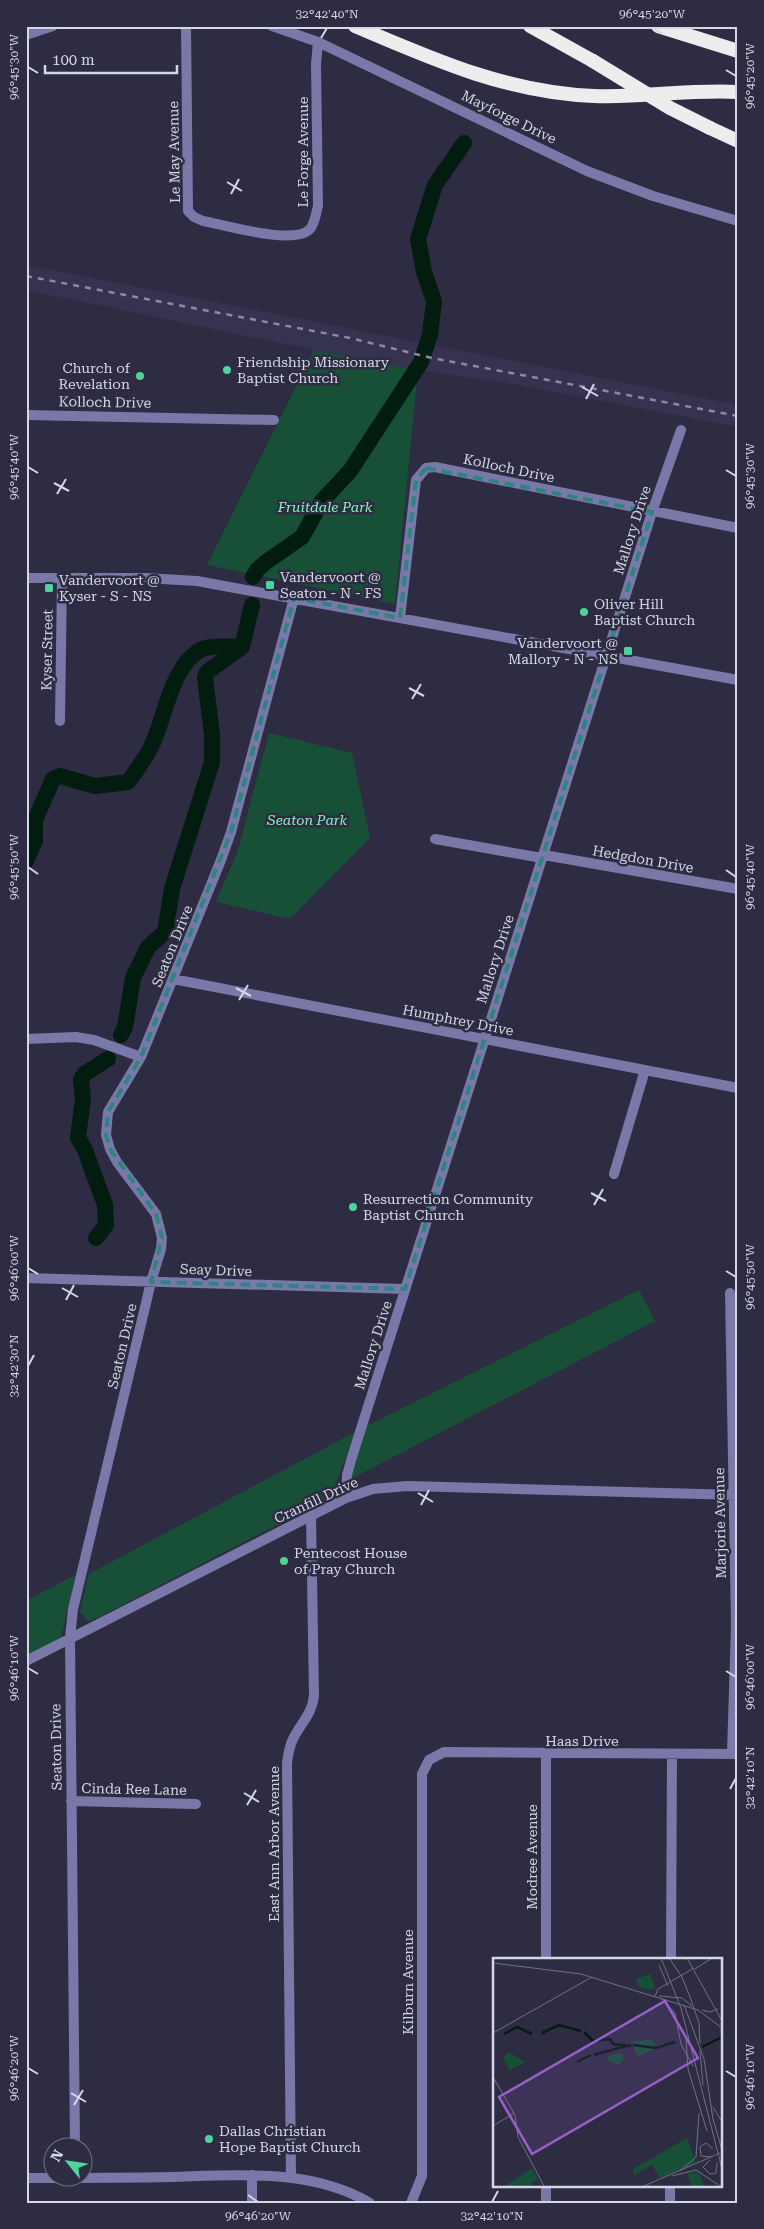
<svg xmlns="http://www.w3.org/2000/svg" width="764" height="2229" viewBox="0 0 764 2229" font-family="'Roboto Serif',serif">
<rect width="100%" height="100%" fill="#2d2c42"/>
<!-- built -->
<path fill="#353350" d="M26 265 738 405V427L513 384 418 370 314 350 26 290Z"/>
<!-- green -->
<path fill="#185037" d="M314 350 418 370 395 604 207 565Z
M269 733 352 753 370 838 290 919 216 902 238 850Z
M639 1290 655 1321 351 1479 365 1427Z
M355 1432 331 1497 91 1621 85 1620V1617L80 1612 89 1574Z
M75 1575 61 1638 26 1656V1601Z"/>
<g fill="none" stroke-linecap="round" stroke-linejoin="round">
<!-- river -->
<path stroke="#021c10" stroke-width="16" d="M253 577 257 570 266 562 302 537 322 501 350 471 421 362 430 335 434 301 424 272 418 239 435 185 464 143
M26 861 35 841V820L53 779 60 776 95 786 128 782C136 771 145 759 151 747 165 719 170 671 197 652 208 644 229 647 242 647L252 605
M121 1035 125 1027 133 978 148 947 165 932 172 889 212 762V735L205 678 207 672 242 647
M96 1238 106 1225 105 1205 85 1150 78 1138 83 1098 81 1080 84 1074 108 1059"/>
<!-- minor -->
<path stroke="#7a78a9" stroke-width="10" d="M186 26 188 211 194 217 203 221C225 225 295 246 310 229 315 223 316 213 318 206L316 64 318 42
M272 26 318 42 587 171 653 196 738 221
M26 35 53 26
M26 415 274 420
M26 578H145L197 581 738 680
M400 618 416 480 426 468 435 467 738 528
M60 721 62 578
M435 839 542 858
M544 855 738 889
M173 979 738 1088
M26 1039 76 1037 94 1040 141 1057
M614 1174 645 1070
M26 1278 405 1289
M730 1293 736 1625 732 1753
M346 1498 347 1475 352 1457 652 512 681 430
M26 1661 346 1498 373 1489 407 1486 738 1495
M546 1754V1959
M71 1801 196 1804
M671 1959 672 1755
M75 2146 70 1638 73 1609 151 1282 161 1249 162 1238 156 1214 117 1162 110 1149 106 1135 108 1112 141 1057 221 860 231 832 294 598
M252 2175V2203
M26 2178C75 2178 123 2178 172 2177 237 2175 311 2168 370 2203
M291 2178 287 1763C288 1755 289 1747 293 1739 301 1723 312 1714 314 1696L311 1516
M546 2185V2203
M411 2203 422 2176V1774L429 1760 444 1752 738 1754
M670 2203V2185"/>
<!-- highway -->
<path stroke="#ededed" stroke-width="14" d="M355 26C432 59 508 93 594 96 642 98 690 89 738 92
M530 26 593 61
M658 26 738 51
M710 128 738 141"/>
<!-- rail -->
<path stroke="#8b8b9d" stroke-width="2.5" stroke-dasharray="6 6" stroke-linecap="butt" d="M26 276 350 338 432 358 738 416"/>
<!-- highway-bridge -->
<path stroke="#ededed" stroke-width="14" d="M593 61 670 108 710 128"/>
</g>
<!-- marked area -->
<path fill="none" stroke="#2d8580" stroke-width="4" stroke-dasharray="10 6" stroke-linejoin="round" d="M426 468 652 512 405 1289 151 1282 162 1238 156 1214 110 1149 106 1135 108 1112 141 1057 231 832 294 598 400 618 416 480Z"/>
<!-- ticks -->
<path fill="none" stroke="#d6d7e5" stroke-width="2" d="M652 28 663 34M321 38 327 28M28 67 38 73M726 70 736 76M227 182 242 191M231 194 239 179M582 387 598 396M586 399 594 384M28 467 38 473M726 470 736 476M54 483 69 491M57 494 66 479M409 688 424 696M412 699 421 684M28 867 38 874M726 870 736 877M236 988 251 996M239 1000 248 985M591 1193 606 1201M594 1205 603 1189M28 1268 38 1274M726 1271 736 1277M62 1288 78 1297M66 1300 74 1285M28 1366 34 1355M418 1493 433 1502M421 1505 429 1490M28 1668 38 1674M726 1671 736 1677M730 1789 736 1778M244 1793 259 1802M247 1805 256 1790M28 2068 38 2074M726 2071 736 2077M71 2093 86 2102M74 2105 83 2090M248 2195 258 2202M492 2202 498 2191"/>
<!-- markers -->
<g fill="#50d398" stroke="#2d2c42" stroke-width="2">
<circle cx="227" cy="370" r="5"/>
<circle cx="140" cy="376" r="5"/>
<rect x="265" y="580" width="10" height="10" rx="2.5"/>
<rect x="44" y="583" width="10" height="10" rx="2.5"/>
<circle cx="584" cy="612" r="5"/>
<rect x="623" y="646" width="10" height="10" rx="2.5"/>
<circle cx="353" cy="1207" r="5"/>
<circle cx="284" cy="1561" r="5"/>
<circle cx="209" cy="2139" r="5"/>
</g>
<g text-anchor="middle" dominant-baseline="central" stroke-width="5" stroke-linejoin="round" paint-order="stroke">
<!-- street labels -->
<g font-size="14" fill="#d6d7e5" stroke="#2d2c42">
<text transform="translate(509 117) rotate(26)">Mayforge Drive</text>
<text transform="translate(174 152) rotate(-91)">Le May Avenue</text>
<text transform="translate(303 152) rotate(-90)">Le Forge Avenue</text>
<text transform="translate(105 402) rotate(1)">Kolloch Drive</text>
<text transform="translate(509 468) rotate(12)">Kolloch Drive</text>
<text transform="translate(632 530) rotate(-72)">Mallory Drive</text>
<text transform="translate(47 650) rotate(-89)">Kyser Street</text>
<text transform="translate(643 859) rotate(10)">Hedgdon Drive</text>
<text transform="translate(172 946) rotate(-68)">Seaton Drive</text>
<text transform="translate(495 959) rotate(-72)">Mallory Drive</text>
<text transform="translate(458 1020) rotate(11)">Humphrey Drive</text>
<text transform="translate(216 1270) rotate(2)">Seay Drive</text>
<text transform="translate(373 1345) rotate(-72)">Mallory Drive</text>
<text transform="translate(122 1346) rotate(-77)">Seaton Drive</text>
<text transform="translate(316 1500) rotate(-25)">Cranfill Drive</text>
<text transform="translate(720 1523) rotate(-91)">Marjorie Avenue</text>
<text x="582" y="1741">Haas Drive</text>
<text transform="translate(56 1747) rotate(-91)">Seaton Drive</text>
<text transform="translate(134 1789) rotate(1)">Cinda Ree Lane</text>
<text transform="translate(274 1844) rotate(-90)">East Ann Arbor Avenue</text>
<text transform="translate(532 1857) rotate(-90)">Modree Avenue</text>
<text transform="translate(408 1982) rotate(-90)">Kilburn Avenue</text>
</g>
<!-- poi labels -->
<g font-size="14" fill="#d6d7e5" stroke="#2d2c42" text-anchor="start">
<text x="237" y="362">Friendship Missionary<tspan x="237" dy="16">Baptist Church</tspan></text>
<text x="130" y="368" text-anchor="end">Church of<tspan x="130" dy="16">Revelation</tspan></text>
<text x="280" y="577">Vandervoort @<tspan x="280" dy="16">Seaton - N - FS</tspan></text>
<text x="59" y="580">Vandervoort @<tspan x="59" dy="16">Kyser - S - NS</tspan></text>
<text x="594" y="604">Oliver Hill<tspan x="594" dy="16">Baptist Church</tspan></text>
<text x="618" y="643" text-anchor="end">Vandervoort @<tspan x="618" dy="16">Mallory - N - NS</tspan></text>
<text x="363" y="1199">Resurrection Community<tspan x="363" dy="16">Baptist Church</tspan></text>
<text x="294" y="1553">Pentecost House<tspan x="294" dy="16">of Pray Church</tspan></text>
<text x="219" y="2131">Dallas Christian<tspan x="219" dy="16">Hope Baptist Church</tspan></text>
</g>
<!-- park labels -->
<g font-size="14" font-style="italic" fill="#82f6bd" stroke="#2d2c42">
<text x="325" y="507">Fruitdale Park</text>
<text x="307" y="820">Seaton Park</text>
</g>
</g>
<!-- overview -->
<g transform="translate(493 1958)">
<rect width="229" height="229" fill="#2d2c42"/>
<path d="M157 16 162 30 156 32 146 29 143 21ZM160 82 163 90 144 99 139 83ZM16 94 19 96 32 104 17 112 10 100ZM129 95 131 102 126 107 116 104 114 98ZM194 180 203 205 167 220 159 207 141 217 140 211ZM39 210 45 221 38 225 39 228H12ZM206 214 211 228H198L194 215Z" fill="#185037"/>
<path fill="none" stroke="#021c10" stroke-width="2.5" d="M91 74 100 83 117 81 120 86 138 88M49 75 66 67 88 73M11 76 24 69 39 76M140 87 163 90 182 84M209 89 229 79M101 97 133 88M84 104 98 97"/>
<path fill="none" stroke="#717083" stroke-width="1" d="M168 0 188 50 229 211M176 0 189 19 197 39 206 65 207 85M194 0 229 63M0 5 88 16 205 52 229 70M166 7 175 28M202 11 219 0M162 38 165 31 201 10M166 38 189 40 199 48M168 40 182 55 188 86 200 108M191 47 211 101 220 161 229 192M209 52 217 54 225 51M0 75 99 19M193 80 195 111 214 173M207 93 210 127M0 119 22 157 25 179 51 228M220 149 229 164M0 168 21 155M218 199 208 198 207 189 213 185 220 191M217 202 210 209 217 216 223 215 224 205M187 213 203 199 206 155M179 218 203 212 227 228M151 228 227 195"/>
<path fill="#965fca" fill-opacity="0.15" stroke="#965fca" stroke-width="2.5" d="M172 43 205 100 39 196 6 139Z"/>
<rect width="229" height="229" fill="none" stroke="#d6d7e5" stroke-width="2.5"/>
</g>
<!-- border -->
<rect width="764" height="2229" fill="none" stroke="#2d2c42" stroke-width="55"/>
<!-- north arrow -->
<g transform="translate(68 2162) rotate(300)"><circle r="24" fill="#2d2c42" stroke="#717083"/>
<path d="M0-4L9 19L0 12L-9 19Z" fill="#50d398"/>
<text y="-8" font-size="14" font-weight="bold" text-anchor="middle" fill="#d6d7e5">N</text>
</g>
<!-- scale -->
<path d="M45 65v8h132v-8" fill="none" stroke="#d6d7e5" stroke-width="2.5"/>
<text x="52" y="65" font-size="15" fill="#d6d7e5" stroke="#2d2c42" stroke-width="4" paint-order="stroke">100 m</text>
<rect x="28" y="28" width="708" height="2174" fill="none" stroke="#d6d7e5" stroke-width="2"/>
<g font-size="12" text-anchor="middle" fill="#d6d7e5">
<text x="327" y="18">32°42'40"N</text>
<text x="652" y="18">96°45'20"W</text>
<text transform="translate(14 67) rotate(-90)" y="4">96°45'30"W</text>
<text transform="translate(750 76) rotate(-90)" y="4">96°45'20"W</text>
<text transform="translate(14 467) rotate(-90)" y="4">96°45'40"W</text>
<text transform="translate(750 476) rotate(-90)" y="4">96°45'30"W</text>
<text transform="translate(14 867) rotate(-90)" y="4">96°45'50"W</text>
<text transform="translate(750 877) rotate(-90)" y="4">96°45'40"W</text>
<text transform="translate(14 1268) rotate(-90)" y="4">96°46'00"W</text>
<text transform="translate(750 1277) rotate(-90)" y="4">96°45'50"W</text>
<text transform="translate(14 1366) rotate(-90)" y="4">32°42'30"N</text>
<text transform="translate(14 1668) rotate(-90)" y="4">96°46'10"W</text>
<text transform="translate(750 1677) rotate(-90)" y="4">96°46'00"W</text>
<text transform="translate(750 1778) rotate(-90)" y="4">32°42'10"N</text>
<text transform="translate(14 2068) rotate(-90)" y="4">96°46'20"W</text>
<text transform="translate(750 2077) rotate(-90)" y="4">96°46'10"W</text>
<text x="258" y="2220">96°46'20"W</text>
<text x="492" y="2220">32°42'10"N</text>
</g>
</svg>
